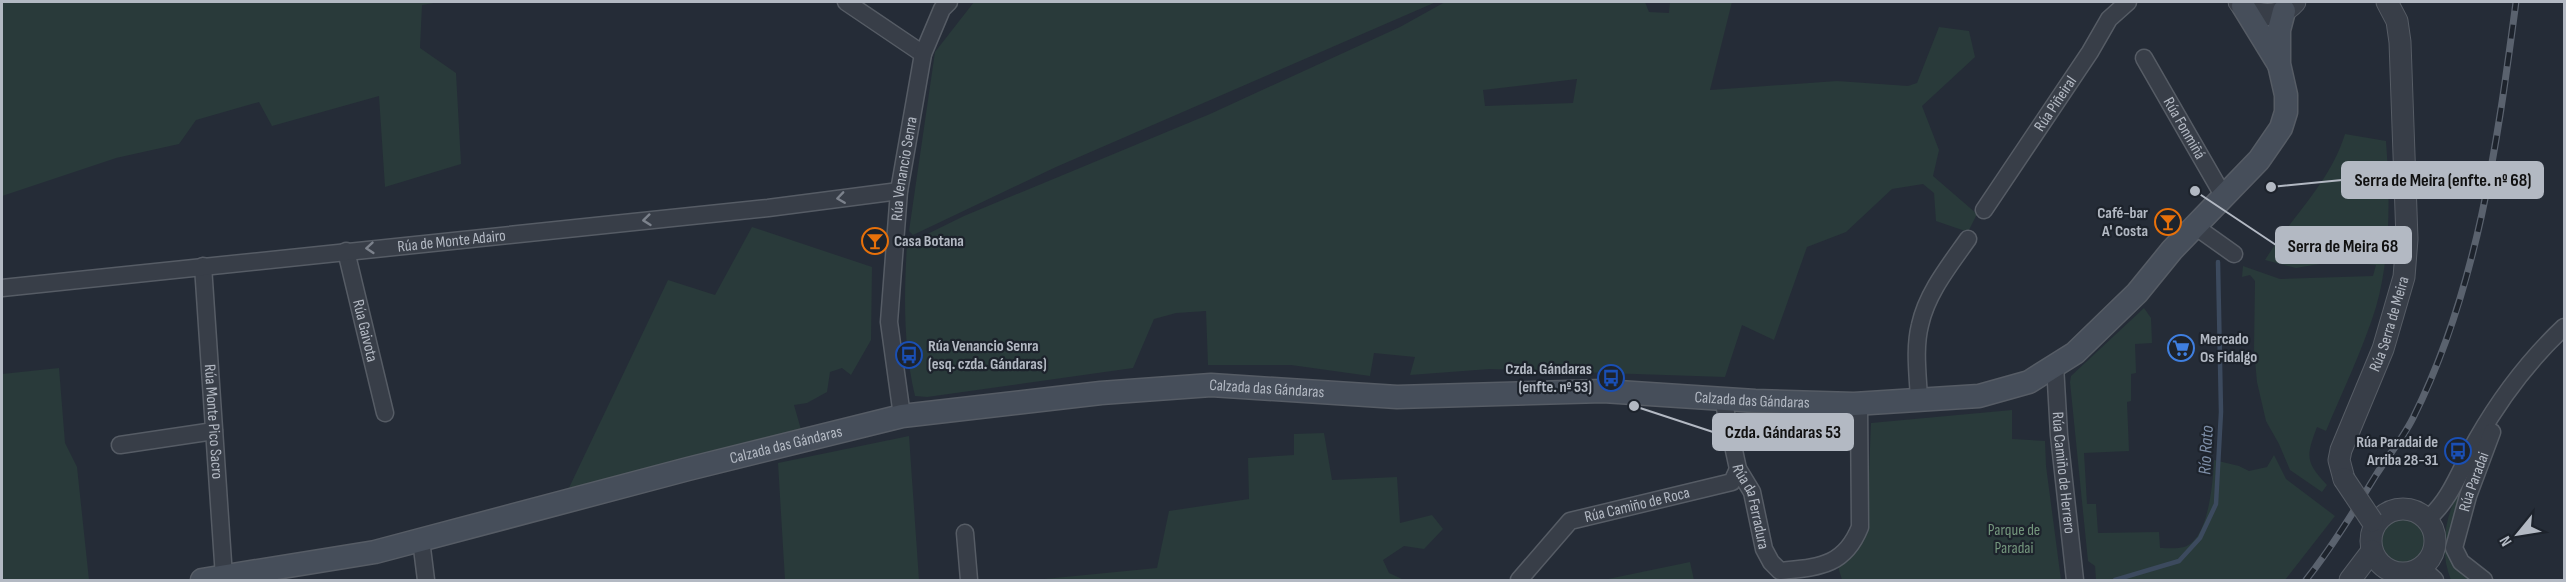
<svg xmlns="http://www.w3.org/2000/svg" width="2566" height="582" viewBox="0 0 2566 582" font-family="'Sofia Sans Condensed',sans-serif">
<rect width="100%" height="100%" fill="#252c37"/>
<!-- green -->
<path fill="#293a3a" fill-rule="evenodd" d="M2 2H440L422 5 420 48 456 73 461 164 385 187 379 96 272 126 259 102 196 120 179 144 116 158 2 196Z
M974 2H1436L1056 167 913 235 909 231 935 52Z
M1445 2H1645L1649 12 1669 13 1670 2H1732L1710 90 1837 81 1908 86 1917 83 1939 27 1969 31 1975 57 1922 106 1939 150 1933 176 1977 214 1968 232 1936 221 1934 193 1923 184 1892 189 1846 232 1807 247 1774 340 1742 325 1725 377 1490 369 1410 375 1415 357 1374 353 1370 376 1291 365H1208L1206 311 1176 313 1154 319 1133 368 927 397 915 396C903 344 904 296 907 244L964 216 1210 114 1400 27ZM1577 79 1573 103 1485 106 1483 90Z
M2345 134 2386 141C2390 194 2391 255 2376 307 2363 349 2343 390 2326 431L2317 427C2306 456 2305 462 2327 485L2322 492 2290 470 2279 444 2266 421 2257 382 2254 349 2255 281 2250 275 2242 277 2243 266 2280 279 2373 276 2376 265 2337 261 2296 268 2265 260C2292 216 2330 183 2345 134Z
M752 227 872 267 871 340 851 375 842 368 830 372 827 392 807 403 794 405 802 433 568 490 668 280 715 295Z
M2144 308 2151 318 2152 343 2135 344 2136 373 2131 374V401L2127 402 2129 451 2084 453 2087 504H2096L2098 533 2159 532 2160 548C2167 548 2177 549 2184 547 2209 540 2213 481 2214 460L2239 466 2249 471 2267 467 2274 455 2286 479 2335 516 2285 580H2096L2095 566 2088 561 2070 382 2071 376Z
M59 368 65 443 77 467 89 580H2V374Z
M2012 410V439L2045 441 2046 466 2061 580H1842L1837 563 1867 523 1871 423Z
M1324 433 1332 480 1397 477 1400 523 1432 515 1443 529 1424 549 1404 546 1383 560 1389 573 1404 580H1034L1157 568 1169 511 1249 499 1248 458 1294 455V434Z
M909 436 919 580H785L778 463Z
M2467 476 2449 551C2450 565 2459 572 2469 580H2451C2437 545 2447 508 2467 476Z
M2376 542a25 25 0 1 1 50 0a25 25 0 1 1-50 0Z
M1690 562 1694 580H1607L1608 579Z"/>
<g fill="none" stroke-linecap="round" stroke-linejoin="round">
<!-- stream -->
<path stroke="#3c4a5e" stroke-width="4.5" d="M2115 580 2179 561 2200 538 2216 504 2221 412 2218 262"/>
<defs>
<g id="minor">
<path d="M846 2 923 54"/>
<path id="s1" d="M2144 58 2224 197"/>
<path id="s2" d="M1984 210 2090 52 2109 19 2128 2"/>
<path d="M2196 227 2234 254"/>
<path id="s3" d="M346 251 385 413"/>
<path id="s4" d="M203 266 224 577"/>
<path id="s5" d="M2 288 768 208 899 191"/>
<path id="s6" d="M2055 365 2059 435 2075 580"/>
<path id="s7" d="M1723 399 1738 469 1752 492 1764 549 1771 562 1780 571C1818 567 1844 567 1860 527L1859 404"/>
<path d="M1919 400C1918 375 1914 349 1920 325 1927 293 1949 266 1968 239"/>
<path id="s8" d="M902 416 889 322 899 191 923 54 942 9 949 2"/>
<path d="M120 445 214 431"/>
<path d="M2426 520C2451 501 2462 465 2477 439 2501 397 2529 360 2564 327"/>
<path d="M965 533 969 580"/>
<path d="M421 540 426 580"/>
<path d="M2422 568 2435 580"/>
<path id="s9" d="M1519 580 1570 521 1732 482 1738 469"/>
<path id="s10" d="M2484 580 2461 562 2454 548 2468 496 2492 432"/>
</g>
<g id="tertiary">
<path d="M2239 2C2254 18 2280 19 2295 2"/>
<path id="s11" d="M2344 479 2339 460 2341 450 2383 349 2404 277 2407 239 2400 42 2397 21 2387 2"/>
<circle cx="2403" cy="541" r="32"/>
<path d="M2350 580 2372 551"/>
</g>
<g id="secondary">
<path d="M2243 6 2278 63"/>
<path id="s12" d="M202 580 375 552 688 469 902 416 1101 393 1211 385 1397 397 1603 391 1755 401 1854 404 1979 396 2029 382 2075 353 2137 293 2172 250 2259 160 2281 128 2286 112V95L2279 64V30L2284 11"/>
</g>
</defs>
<!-- minor casing -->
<use href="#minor" stroke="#565c65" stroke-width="19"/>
<!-- tertiary casing -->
<use href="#tertiary" stroke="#565c65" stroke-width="23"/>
<!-- secondary casing -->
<use href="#secondary" stroke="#565c65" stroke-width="25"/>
<!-- minor -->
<use href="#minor" stroke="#383e48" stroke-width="16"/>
<!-- tertiary -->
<use href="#tertiary" stroke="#383e48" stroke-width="21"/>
<!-- secondary -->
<use href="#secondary" stroke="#464e5a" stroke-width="22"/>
<defs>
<path id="rail" d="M2306 580C2332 547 2354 511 2376 475 2388 456 2403 438 2413 418 2478 288 2497 144 2516 2"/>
</defs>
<!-- rail casing -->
<use href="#rail" stroke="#5a626e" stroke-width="7"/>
<!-- rail -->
<use href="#rail" stroke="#1d232c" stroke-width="4.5" stroke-dasharray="14" stroke-linecap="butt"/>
<defs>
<path id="tertiary-bridge" d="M2344 479 2372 521"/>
</defs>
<!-- tertiary-bridge casing -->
<use href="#tertiary-bridge" stroke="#565c65" stroke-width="23" stroke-linecap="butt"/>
<!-- tertiary-bridge -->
<use href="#tertiary-bridge" stroke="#383e48" stroke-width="21"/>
</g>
<!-- one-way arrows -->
<defs><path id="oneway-chevron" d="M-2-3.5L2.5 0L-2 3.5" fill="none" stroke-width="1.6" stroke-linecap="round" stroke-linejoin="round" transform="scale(1.5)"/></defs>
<g stroke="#7c828c">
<use href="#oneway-chevron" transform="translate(841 198) rotate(172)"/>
<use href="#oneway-chevron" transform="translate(647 220) rotate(174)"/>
<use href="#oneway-chevron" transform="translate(370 248) rotate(175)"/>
</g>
<!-- icons -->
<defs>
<symbol id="bar-ring" viewBox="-11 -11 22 22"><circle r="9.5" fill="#1d232c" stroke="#e8710a" stroke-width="1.5"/><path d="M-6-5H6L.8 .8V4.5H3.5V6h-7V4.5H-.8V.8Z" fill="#e8710a"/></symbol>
<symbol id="supermarket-ring" viewBox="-11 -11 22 22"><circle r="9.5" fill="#1d232c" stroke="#3f7fe0" stroke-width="1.5"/><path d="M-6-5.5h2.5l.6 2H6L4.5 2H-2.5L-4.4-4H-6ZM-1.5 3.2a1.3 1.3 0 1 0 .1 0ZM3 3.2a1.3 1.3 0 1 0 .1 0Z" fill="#3f7fe0"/></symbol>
<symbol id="bus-ring" viewBox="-11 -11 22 22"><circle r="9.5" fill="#1d232c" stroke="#1a4fb4" stroke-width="1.5"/><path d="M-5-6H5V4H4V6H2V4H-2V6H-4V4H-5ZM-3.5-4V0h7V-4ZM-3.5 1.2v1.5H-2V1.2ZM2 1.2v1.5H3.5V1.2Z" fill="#1a4fb4"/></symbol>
</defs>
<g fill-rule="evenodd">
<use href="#bar-ring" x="2153" y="207" width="30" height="30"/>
<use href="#bar-ring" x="860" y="226" width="30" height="30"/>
<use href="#supermarket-ring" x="2166" y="333" width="30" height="30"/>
<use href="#bus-ring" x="894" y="340" width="30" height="30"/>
<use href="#bus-ring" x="1596" y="363" width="30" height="30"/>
<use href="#bus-ring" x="2443" y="436" width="30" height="30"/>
</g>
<g text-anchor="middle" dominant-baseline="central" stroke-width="4.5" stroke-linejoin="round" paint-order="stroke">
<!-- street labels -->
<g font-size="16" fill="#b3b9c3" stroke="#1d232c">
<text stroke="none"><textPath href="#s2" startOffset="128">Rúa Piñeiral</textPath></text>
<text stroke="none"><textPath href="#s1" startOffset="81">Rúa Fonmiñá</textPath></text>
<text stroke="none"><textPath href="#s8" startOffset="249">Rúa Venancio Senra</textPath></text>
<text stroke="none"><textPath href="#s5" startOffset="452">Rúa de Monte Adairo</textPath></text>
<text stroke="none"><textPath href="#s11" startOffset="165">Rúa Serra de Meira</textPath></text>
<text stroke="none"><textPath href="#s3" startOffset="82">Rúa Gaivota</textPath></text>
<text stroke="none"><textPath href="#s12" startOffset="1086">Calzada das Gándaras</textPath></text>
<text stroke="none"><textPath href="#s12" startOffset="1572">Calzada das Gándaras</textPath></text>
<text stroke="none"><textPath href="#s4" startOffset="156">Rúa Monte Pico Sacro</textPath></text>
<text stroke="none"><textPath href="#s12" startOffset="600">Calzada das Gándaras</textPath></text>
<text stroke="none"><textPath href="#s6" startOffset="108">Rúa Camiño de Herrero</textPath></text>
<text stroke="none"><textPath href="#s10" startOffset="114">Rúa Paradai</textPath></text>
<text stroke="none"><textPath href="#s9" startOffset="147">Rúa Camiño de Roca</textPath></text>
<text stroke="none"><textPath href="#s7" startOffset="112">Rúa da Ferradura</textPath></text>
</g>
<!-- poi labels -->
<g font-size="16" font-weight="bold" fill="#b3b9c3" stroke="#1d232c" text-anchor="end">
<text x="2148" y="213">Café-bar<tspan x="2148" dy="18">A' Costa</tspan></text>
<text x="894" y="241" text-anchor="start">Casa Botana</text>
<text x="2200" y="339" text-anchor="start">Mercado<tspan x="2200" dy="18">Os Fidalgo</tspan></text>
<text x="928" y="346" text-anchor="start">Rúa Venancio Senra<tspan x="928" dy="18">(esq. czda. Gándaras)</tspan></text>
<text x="1592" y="369">Czda. Gándaras<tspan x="1592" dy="18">(enfte. nº 53)</tspan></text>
<text x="2438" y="442">Rúa Paradai de<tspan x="2438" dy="18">Arriba 28-31</tspan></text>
</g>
<!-- park labels -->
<g font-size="16" fill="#74967d" stroke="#1d232c">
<text x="2014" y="530">Parque de<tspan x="2014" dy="18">Paradai</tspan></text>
</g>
<!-- water labels -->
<g font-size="18" font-style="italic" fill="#7e8fa8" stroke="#1d232c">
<text transform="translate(2206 450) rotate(-87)">Río Rato</text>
</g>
</g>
<!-- callouts -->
<path fill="none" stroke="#b3b9c3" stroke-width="2" d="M2271 187L2342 180M2195 191L2276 245M1634 406L1713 432"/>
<g fill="#b3b9c3" stroke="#1d232c" stroke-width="2">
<circle cx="2271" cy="187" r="6"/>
<circle cx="2195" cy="191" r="6"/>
<circle cx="1634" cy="406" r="6"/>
</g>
<g fill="#b3b9c3" stroke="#b3b9c3" stroke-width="2">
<rect x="2342" y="162" width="201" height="36" rx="6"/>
<rect x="2276" y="227" width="135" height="36" rx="6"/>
<rect x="1713" y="414" width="140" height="36" rx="6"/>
</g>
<g font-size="18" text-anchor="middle" font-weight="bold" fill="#111">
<text x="2443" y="186">Serra de Meira (enfte. nº 68)</text>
<text x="2343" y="252">Serra de Meira 68</text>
<text x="1783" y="438">Czda. Gándaras 53</text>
</g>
<!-- border -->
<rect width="2566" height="582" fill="none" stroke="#b3b9c3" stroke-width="6"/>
<!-- north arrow -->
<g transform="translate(2518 534) rotate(240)" stroke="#1d232c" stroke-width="4.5" paint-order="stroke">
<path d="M0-4.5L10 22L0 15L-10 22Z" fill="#b3b9c3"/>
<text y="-9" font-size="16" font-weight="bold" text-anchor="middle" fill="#b3b9c3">N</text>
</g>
</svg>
